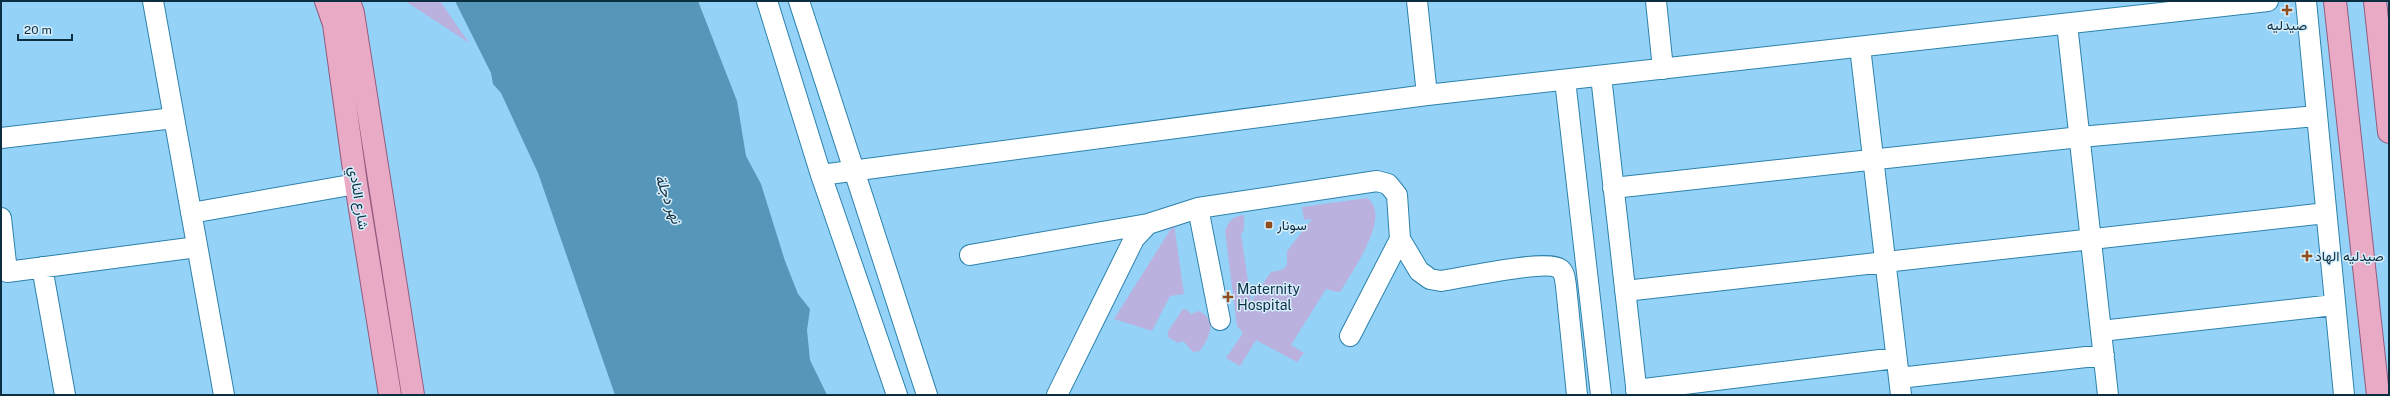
<svg xmlns="http://www.w3.org/2000/svg" width="2390" height="396" viewBox="0 0 2390 396" font-family="'Public Sans',Vazirmatn,sans-serif">
<rect width="100%" height="100%" fill="#94d3f7"/>
<!-- green -->
<path fill="#bab1df" d="M405 1H440L469 43Z
M1367 198C1393 215 1352 271 1341 291L1337 292 1326 289 1291 345 1304 353 1297 362 1256 340 1240 366 1226 358 1243 333 1237 326 1225 231C1229 220 1232 217 1244 215V230L1241 234 1251 301 1271 272 1282 270 1287 265V251L1312 219 1304 220 1302 207Z
M1174 224 1184 294 1170 296 1152 331 1114 319Z
M1183 309 1187 310 1191 314 1199 311C1219 321 1209 337 1200 351L1193 352 1183 341 1178 343 1168 337V331Z"/>
<!-- water -->
<path fill="#5696b9" d="M455 1H698L737 101 746 156 761 184 785 261 798 294 810 309 807 330 810 360 827 395H615L538 173 501 93 493 84 491 73Z"/>
<g fill="none" stroke-linecap="round" stroke-linejoin="round">
<defs>
<path id="minor" d="M153 1 224 395
M767 1 821 175 897 395
M799 1 927 395
M1417 1 1427 95
M1656 1 1663 69
M2306 1 2344 395
M2067 24 2108 395
M1860 47 1901 395
M1601 76 1637 395
M1565 80 1601 395
M1 138 174 118
M821 175 1427 95 2268 1
M1613 188 2080 137 2316 116
M1198 208 1220 320
M191 213 356 184
M1 218 7 272 197 247
M970 255 1148 224
M42 267 65 395
M1625 291 2326 213
M2101 331 2334 305
M1350 336 1400 239
M1899 378 2104 355
M1636 390 1896 358
M1057 395 1134 239 1148 224 1198 208 1377 181 1388 184 1397 195 1400 239 1419 271 1430 279 1441 281C1461 278 1547 259 1560 269 1565 273 1565 280 1566 286L1577 395"/>
<path id="major" d="M326 1 334 24 356 184 390 395
M349 1 353 13 413 395
M2335 1 2378 395
M2375 1 2389 132"/>
</defs>
<!-- minor casing -->
<use href="#minor" stroke="#2d82ac" stroke-width="22"/>
<!-- major casing -->
<use href="#major" stroke="#925b7e" stroke-width="24"/>
<!-- minor -->
<use href="#minor" stroke="#fff" stroke-width="20"/>
<!-- major -->
<use href="#major" stroke="#e9aac5" stroke-width="22"/>
</g>
<!-- markers -->
<g fill="#8e4d1a" stroke="#d7eefc" stroke-width="1.5">
<path d="M2285 4h4v4h4v4h-4v4h-4v-4h-4v-4h4z"/>
<rect x="1265" y="221" width="8" height="8" rx="2"/>
<path d="M2305 250h4v4h4v4h-4v4h-4v-4h-4v-4h4z"/>
<path d="M1226 291h4v4h4v4h-4v4h-4v-4h-4v-4h4z"/>
</g>
<g text-anchor="middle" dominant-baseline="central" stroke-width="3" stroke-linejoin="round" paint-order="stroke">
<!-- poi labels -->
<g font-size="14" fill="#0b2f41" stroke="#d7eefc" text-anchor="start">
<text x="2287" y="25" text-anchor="middle">صيدليه</text>
<text x="1277" y="225">سونار</text>
<text x="2315" y="256">صيدليه الهاد</text>
<text x="1237" y="289">Maternity<tspan x="1237" dy="16">Hospital</tspan></text>
</g>
<!-- street labels -->
<g font-size="14" fill="#0b2f41" stroke="#d7eefc">
<text transform="translate(359 198) rotate(81)">شارع النادي</text>
</g>
<!-- water labels -->
<g font-size="15" font-style="italic" fill="#133140" stroke="#d7eefc">
<text transform="translate(669 199) rotate(70)">نهر دجلة</text>
</g>
</g>
<!-- border -->
<rect width="2390" height="396" fill="none" stroke="#0b2f41" stroke-width="4"/>
<!-- scale -->
<path d="M18 34v6h54v-6" fill="none" stroke="#0b2f41" stroke-width="2"/>
<text x="24" y="34" font-size="12" fill="#0b2f41" stroke="#d7eefc" stroke-width="3" paint-order="stroke">20 m</text>
</svg>
